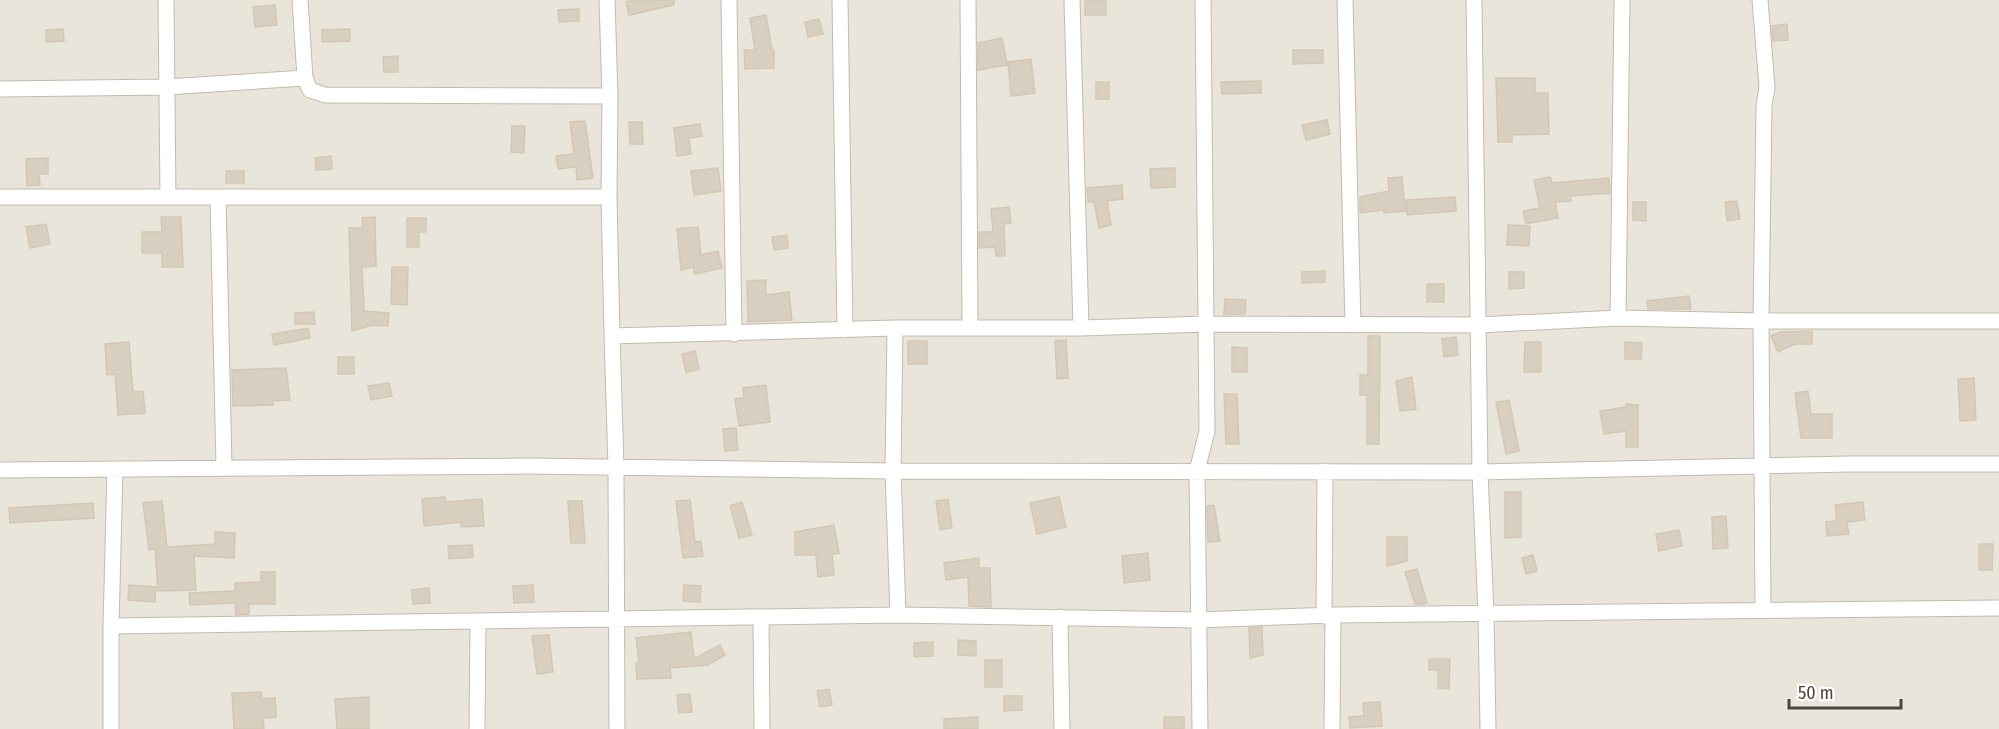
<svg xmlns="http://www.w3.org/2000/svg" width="1999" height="729" viewBox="0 0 1999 729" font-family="'Fira Sans Condensed',sans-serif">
<rect width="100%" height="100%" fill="#f6f3ec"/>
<!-- residential -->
<path fill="#eae5da" d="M0 0H1999V729H0Z"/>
<!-- building -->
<path fill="#d8cfc1" stroke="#d3c7b4" stroke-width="1.5" d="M633 0H674V5L629 15 626 2Z
M1085 0H1106V15H1085Z
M275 5 277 25 255 27 253 7Z
M579 9V21L559 22 558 10Z
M766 15 772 50H774V68L745 69 744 50H755L750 18Z
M819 19 823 34 808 37 805 22Z
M1787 24 1788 40 1773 41 1772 26Z
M63 29 64 41 46 42V30Z
M350 29V41L322 42V30Z
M1002 38 1007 65 978 70V43Z
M1293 50H1323V63L1293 64Z
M398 56V72H384L383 57Z
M1031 59 1035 93 1011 96 1008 62Z
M1496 78H1535V93H1548L1549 134 1512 135V142H1498Z
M1261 81V93L1222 94 1221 82Z
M1096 82H1109V99H1096Z
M1327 120 1330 134 1306 140 1302 125Z
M585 121 593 178 577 180 576 167 558 169 556 156 574 154 570 122Z
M629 122H642L643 144H630Z
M700 124 702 136 689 138 691 154 677 156 674 128Z
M512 126H525L524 153 511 152Z
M331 156 332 169 316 170 315 158Z
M48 158V174H39L40 185 27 186 26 159Z
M718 168 721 191 694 195 691 171Z
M1175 168V187L1151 188 1150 169Z
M226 171H244V183H226Z
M1402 177 1405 211 1384 213V210L1360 213V197L1389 191 1388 178Z
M1550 177 1552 183 1609 178 1610 193 1570 196 1571 201 1555 202 1558 218 1526 224 1523 211 1540 208 1534 180Z
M1122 185 1123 199 1107 201 1111 225 1099 228 1094 202H1088L1087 188Z
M1455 197 1456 211 1407 215 1406 200Z
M1737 201 1740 219 1727 221 1725 202Z
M1633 202H1646V221L1633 220Z
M1009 207 1011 223 1004 224 1005 256H996L995 247 979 248V232H993L991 209Z
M161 217H181L183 267H162V253H142V232H162Z
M375 217 376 266 362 267 364 311 389 313 388 326 372 325 352 331 349 228H363L362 218Z
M407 218H426V232H419V247H407Z
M46 224 50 244 30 248 26 227Z
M1508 225 1530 226 1529 246 1507 245Z
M698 227 701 255 718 251 722 268 695 274 693 267 681 270 677 229Z
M787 235 788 248 774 250 772 237Z
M392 267H408L407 305 391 304Z
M1325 271V282L1302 283V272Z
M1509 272H1524V288L1509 289Z
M766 280V295L789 292 792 320 748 322 747 281Z
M1427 284H1444V302H1427Z
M1689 296 1691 309H1648L1647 301Z
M1225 299 1246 300 1245 314H1224Z
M314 312 315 324H295V313Z
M308 328 310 338 274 345 272 334Z
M1812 331V344H1795L1778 352 1771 336 1780 332Z
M1368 336H1380L1379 444H1367V395H1360V375H1368Z
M1456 337 1458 355 1444 357 1442 339Z
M1066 340 1068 378 1057 379 1055 341Z
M908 341H927V364H908Z
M129 342 133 392 143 391 145 413 118 415 115 374 107 375 105 344Z
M1525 342H1541V372H1524Z
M1625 342 1642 343 1641 359H1625Z
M1232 347 1247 348V372H1232Z
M695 351 699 369 686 372 682 354Z
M338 357H354V374H338Z
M286 368 290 400 273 401V405L233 406 232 370Z
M1412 377 1416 409 1400 411 1396 381Z
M1974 378 1976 420 1960 421 1958 379Z
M389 383 392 396 371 400 368 386Z
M766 385 770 422 739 426 735 399 744 398 743 388Z
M1808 391 1811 414H1832V438H1801L1795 393Z
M1224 394H1237L1239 444H1226Z
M1509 400 1519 451 1506 454 1496 402Z
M1626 404 1638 405V447H1626V431L1604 434 1600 411 1626 407Z
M736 428 738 450 725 451 723 429Z
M1505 492H1521V537L1505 538Z
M445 497 446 502 482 499 484 526 461 527V522L424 526 422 499Z
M1059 497 1066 527 1037 534 1030 503Z
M948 499 952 528 940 530 936 501Z
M690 500 695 542 701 541 703 556 683 558 676 501Z
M162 501 167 547 215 544V532L235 533 234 558 194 556 196 590 158 591 155 549 149 550 143 503Z
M568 501H582L585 543H571Z
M742 502 752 535 739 538 730 506Z
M1863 502 1865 520 1847 522 1849 534 1827 536 1826 522 1837 521 1835 505Z
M93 503 94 518 10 523 9 508Z
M1214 505 1220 541 1208 542 1207 506Z
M1726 516 1728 548 1713 549 1712 517Z
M834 525 839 553 832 554 834 575 818 577 816 555H795V532Z
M1679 530 1682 546 1659 551 1656 534Z
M1387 537H1407V561L1387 566Z
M1979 544H1993L1992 570H1979Z
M472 545 473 557 449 559 448 546Z
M1148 553 1150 580 1124 583 1122 556Z
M1533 555 1537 571 1526 574 1522 558Z
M979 558V568H990L991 607 969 606 968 577 946 580 944 563Z
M1417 569 1427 603 1423 604H1415L1405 572Z
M261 572H275V604H249V614L236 615 235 603 190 605 189 593 235 591V583L261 582Z
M129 585 156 587 155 602 128 600Z
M533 585 534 602 514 603 513 586Z
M684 585 701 586 700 602 683 601Z
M429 588 430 603 413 604 412 590Z
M1262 627 1263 655 1250 658 1249 628Z
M691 632 694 659 720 645 725 655 708 665 670 668 671 678 637 679 636 663H639L636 638Z
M549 635 553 672 537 674 532 636Z
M958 640 976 641V656L958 655Z
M933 642V656L914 657V643Z
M1429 659H1450L1449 689 1438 688V670H1429Z
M985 660H1002V687H985Z
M829 689 832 705 820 707 817 691Z
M261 692 262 699 275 698 276 717 263 718 264 729H234L232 693Z
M690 694 692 712 679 713 677 695Z
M1004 696H1022V710L1004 711Z
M369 697V729H337L335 699Z
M1380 702 1382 726 1350 728 1349 717 1364 716 1363 703Z
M978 717V729H944V719Z
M1164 717H1184V729H1164Z"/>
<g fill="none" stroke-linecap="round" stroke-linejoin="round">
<defs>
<path id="minor" d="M166 0 168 197
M300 0 305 78 310 90 325 95 610 96
M607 0 610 96 609 197 612 336 616 466 617 729
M729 0 734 334
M840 0 845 330
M968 0 970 328
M1072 0 1081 328
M1345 0 1353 325
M1474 0 1480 472 1486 614 1488 729
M1760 0 1767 87 1764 106 1761 321 1763 610
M0 89 167 87 305 78
M0 197H609
M218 197 224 467
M1618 318 1622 0
M895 328 893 471 898 615
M612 336 895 328H1081L1206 324 1478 325 1618 318 1761 321H1999
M0 470 528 466 893 471 1480 472 1849 464H1999
M1324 616 1325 471
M761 617 762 729
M1060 617 1062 729
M111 626 898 615 1198 620 1333 615 1999 608
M111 729V626L115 469
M477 729 478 622
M1200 729 1197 471 1207 431 1203 0
M1332 729 1333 615"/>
</defs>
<!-- minor casing -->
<use href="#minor" stroke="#c2bbae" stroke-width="17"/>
<!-- minor -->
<use href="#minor" stroke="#fff" stroke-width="15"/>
</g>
<!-- scale -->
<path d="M1789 699v9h112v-9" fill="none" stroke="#4b4439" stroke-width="3"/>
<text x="1798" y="699" font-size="18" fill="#4b4439" stroke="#ffffff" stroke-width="4.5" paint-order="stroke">50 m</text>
</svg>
